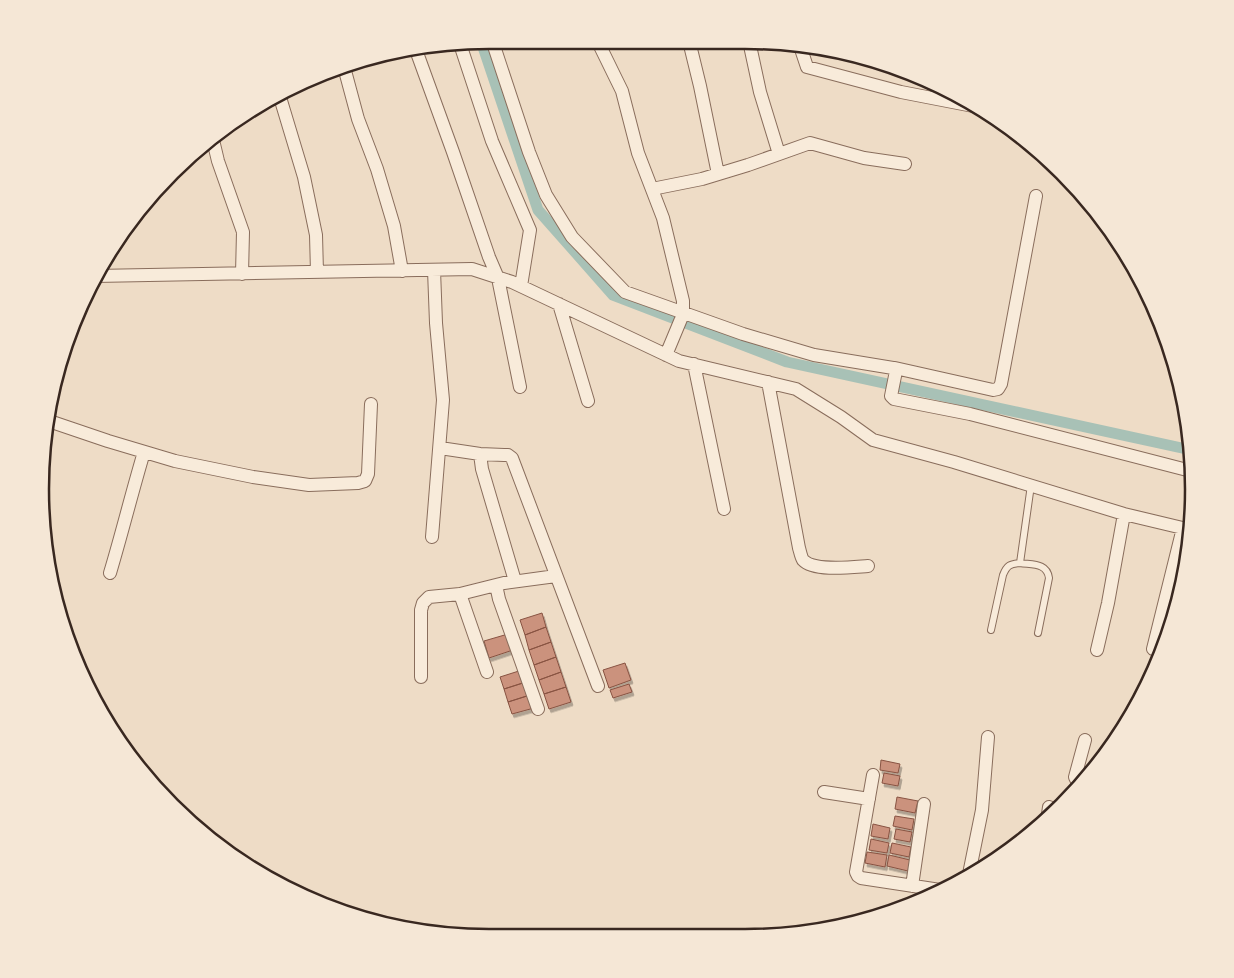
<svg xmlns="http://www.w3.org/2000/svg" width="1234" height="978" viewBox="0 0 1234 978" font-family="'Roboto Serif',serif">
<defs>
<filter id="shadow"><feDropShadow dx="2" dy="3.5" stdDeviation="0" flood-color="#0004"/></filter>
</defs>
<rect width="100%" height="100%" fill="#eedcc6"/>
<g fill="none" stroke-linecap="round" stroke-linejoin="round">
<!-- canal -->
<path stroke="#a8c1b6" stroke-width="11" d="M481 41 538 210 613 295 787 362 1191 450"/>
</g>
<!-- building -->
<path fill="#cb927d" stroke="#885342" filter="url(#shadow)" d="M542 613 546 627 525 635 520 620Z
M546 627 551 642 529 650 525 635Z
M508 634 513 650 489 658 484 641Z
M551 642 556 657 534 665 529 650Z
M556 657 561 672 539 680 534 665Z
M625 663 631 680 609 688 603 670Z
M522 670 526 682 504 689 500 677Z
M561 672 566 687 544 694 539 680Z
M526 682 530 695 508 702 504 689Z
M629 684 632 692 613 698 610 690Z
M566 687 571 702 549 709 544 694Z
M530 695 534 708 512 714 508 702Z
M881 760 900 764 898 773 880 770Z
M884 773 900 776 898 786 882 783Z
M897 797 918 801 915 813 895 809Z
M895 816 914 819 912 830 893 826Z
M873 824 890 828 888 839 871 836Z
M896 829 912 832 910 842 894 839Z
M871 839 889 843 887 853 869 850Z
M892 843 911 847 909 857 890 853Z
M867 852 887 855 885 867 865 863Z
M889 855 910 860 908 871 887 866Z"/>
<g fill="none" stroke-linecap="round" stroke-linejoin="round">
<defs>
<path id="service" d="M1020 563C1033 565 1047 563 1049 578L1038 633
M991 630 1003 575C1007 565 1010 564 1020 563L1031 485"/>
<path id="minor" d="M492 40 529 152 546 195 572 237 625 292 743 334 814 355 893 368 896 371 891 396 894 399 970 414 1191 471
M597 40 622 91 638 153 663 218 683 301V313L681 319 666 355
M689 41 700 86 718 174
M749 41 760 92 779 154
M460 44 492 141 530 230 521 286
M800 46 807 67 901 92 973 106
M416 50 453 152 489 257 498 278 520 387
M344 67 358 119 377 169 394 226 402 271
M279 94 304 177 316 235 317 272
M213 140 218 161 243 232 242 274
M652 189 702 179 748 165 810 143 864 158 905 164
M95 276 472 269 512 282 679 361 796 389 841 417 873 440 954 462 1124 514 1191 530
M559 304 588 401
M694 364 724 509
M895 369V368L993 390 998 389 1001 384 1036 196
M768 382 799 548C800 551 801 557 803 560 814 572 853 567 868 566
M49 421 108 441 175 461 253 477 309 485 358 483 365 481 368 474 371 404
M440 448 480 454 504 455H508L512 458 598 686
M480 454 482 469 515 581
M432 537 443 400 436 323 434 270
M110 573C122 533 132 492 144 452
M496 585 499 599 538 709
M460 594 487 672
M1153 649 1183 528
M1097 650 1108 603 1124 514
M421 677V610L423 603 429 597 460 594 504 583 556 576
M873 775 856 872 858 876 861 878 940 890
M1081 784 1077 781 1075 777 1085 740
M824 792 869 799
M1047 821 1049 807
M968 879 982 810 988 737
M912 886 924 804"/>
</defs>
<!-- service casing -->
<use href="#service" stroke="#896d5c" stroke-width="8"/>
<!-- minor casing -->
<use href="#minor" stroke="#896d5c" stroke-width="14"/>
<!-- service -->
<use href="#service" stroke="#f8ebda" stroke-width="6"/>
<!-- minor -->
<use href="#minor" stroke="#f8ebda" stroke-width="12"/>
</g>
<!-- crop -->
<path d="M0 0H1234V978H0ZM489 49H745A440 440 0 0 1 1185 489V489A440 440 0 0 1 745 929H489A440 440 0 0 1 49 489V489A440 440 0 0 1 489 49Z" fill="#f5e7d6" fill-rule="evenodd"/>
<path fill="none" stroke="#392820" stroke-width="2.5" d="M489 49H745A440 440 0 0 1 1185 489V489A440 440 0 0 1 745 929H489A440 440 0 0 1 49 489V489A440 440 0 0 1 489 49Z"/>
</svg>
